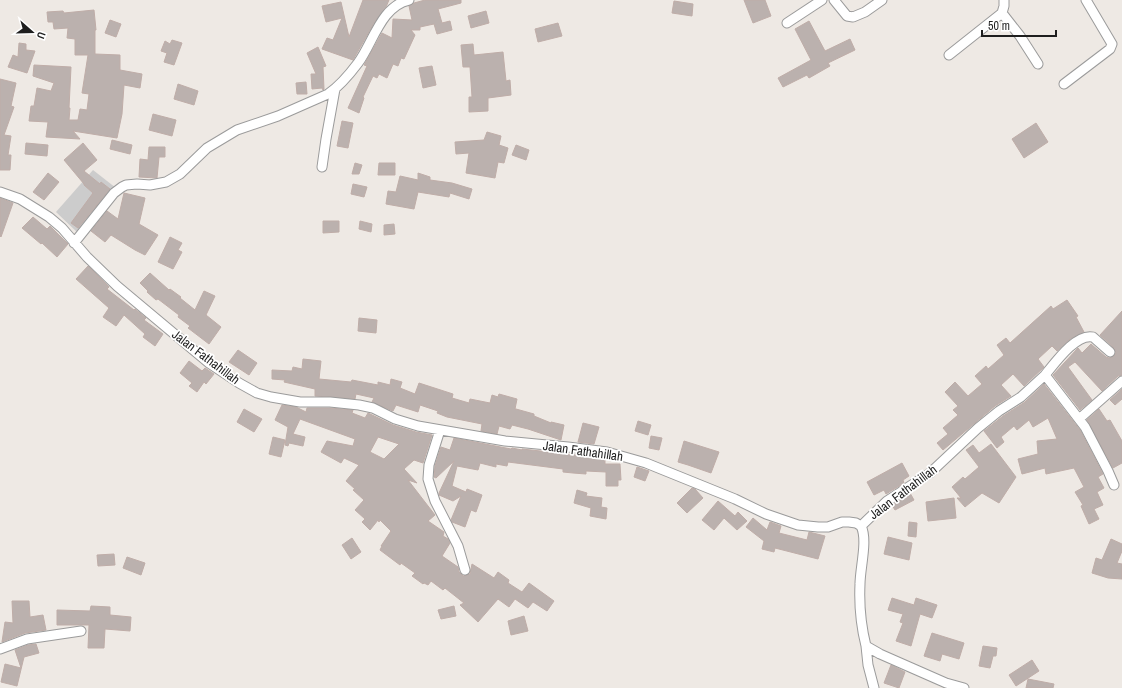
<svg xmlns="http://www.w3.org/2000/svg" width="1122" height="688" viewBox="0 0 1122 688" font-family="'Archivo Narrow',sans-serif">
<rect width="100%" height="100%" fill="#eee9e4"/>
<!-- religious -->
<path fill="#ccc" d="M93 170 116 188 80 235 56 212Z"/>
<!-- building -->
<path fill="#bbb1ae" stroke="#bfada8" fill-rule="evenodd" d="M363 0H389L386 7 374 23 353 60 322 49 327 38 333 40 342 18 326 22 322 6 341 2 349 37Z
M425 0H461V3L438 9 442 23 450 21 452 30 437 34 434 24 420 27V30H411L415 35 404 59 401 58 398 66 393 64 387 78 379 74 377 78 373 76 363 97 364 98 359 113 348 108 367 66 364 65 382 33 392 38 393 19 412 20 409 6 414 3Z
M744 0H765L771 16 753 23Z
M674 1 693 4 692 16 672 13Z
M94 10 96 30H95V54L120 55V70L142 74 140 88 124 85 122 114 117 138 73 131 80 139 46 137 48 122 29 121 31 106H34L37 88 51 91 54 83 33 76 34 65 71 67 69 108H70L69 120H78L80 109 87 110 89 94 82 93 88 55H75V39L67 38 68 28 54 29 53 22H48L47 12 63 11 64 13Z
M486 11 489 23 471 28 468 16Z
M110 20 121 24 116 37 105 33Z
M809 21 825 51 850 39 855 50 828 63 830 66 809 78 807 75 783 87 778 78 811 60 795 29Z
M558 23 562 36 538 42 535 29Z
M172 40 182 43 174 65 164 62 167 53 161 51 165 41 170 44Z
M19 43 26 44V50L35 51 27 73 8 67 13 55 18 57Z
M473 44 474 55 503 52 506 81 510 80 511 95 488 98V111L469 112V97H472L470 67H463L461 45Z
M318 47 326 66 323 67 324 89 323 90 322 88 312 89 311 74H316L307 53Z
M432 66 436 85 423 88 419 68Z
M0 79 16 83 11 106 14 107 4 135 11 136 8 155H11L10 170H0Z
M306 82 307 94H297L296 83Z
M178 84 198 91 194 105 174 99Z
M153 114 176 120 172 136 149 130Z
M342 121 353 123 348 148 337 146Z
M1036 123 1048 142 1024 158 1012 139Z
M487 132 501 136 499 145 508 148 504 163 498 162 495 178 466 173 469 153 456 154 455 142 484 140Z
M112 140 132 145 130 154 110 149Z
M26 143 48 145 47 156 25 154Z
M83 143 97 160 84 171 100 184 101 182 110 189 78 228 71 223 93 193 84 185V184L64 160Z
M516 145 529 150 526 160 512 155Z
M149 147H165V157H159L157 178 139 177 140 159 148 160Z
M355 163 362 165 359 174H352Z
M379 163H395V175H378Z
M48 173 59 182 44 200 33 192Z
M418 173 430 177V180L452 183 472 189 469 199 450 193 449 197 418 192 414 209 386 204 388 191 396 192 400 176 418 180Z
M353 184 367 187 364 197 351 194Z
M124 193 145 198 139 224 158 235 145 255 135 250 111 235 105 242 91 231 107 211 118 219Z
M0 198 13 203 1 237 0 236Z
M33 217 47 229 50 226 68 244 57 257 42 243 41 244 22 228Z
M323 221H339V232L323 233Z
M360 221 372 224 371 232 359 229Z
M394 224 395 234 384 235V225Z
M170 237 182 243 178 250 182 252 173 269 158 262Z
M88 266 109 287 107 289 134 310 135 309 146 318 144 320 163 334 155 346 143 337 145 334 124 315 116 326 103 317 109 308 76 279Z
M150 273 169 290 170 289 181 297 180 298 195 310 204 291 215 296 206 315 221 327 209 344 188 328 190 326 178 317 179 315 158 299 156 300 147 292 148 291 140 283Z
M1067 300 1078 316 1076 317 1084 332 1070 339 1057 351 1052 346 1038 359 1044 367 1024 386 1013 374 1001 385 1011 396 995 406 943 450 937 443 948 434 943 428 958 415 953 410 958 406 945 392 955 382 968 396 982 384 975 376 986 366 988 369 1004 355 997 345 1006 338 1010 343 1051 306 1053 309Z
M1122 311V375L1118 376 1102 391 1075 362 1068 367 1092 400 1080 410 1053 375 1077 349 1078 348 1082 353 1091 344 1106 357 1109 358 1114 356 1116 353 1114 348 1100 335Z
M359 318 377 320 376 333 358 331Z
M238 350 257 363 249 375 229 362Z
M303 359 321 361 319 379 351 382 352 380 378 385V382L390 385 391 379 402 382 400 388 415 394 419 383 453 394 452 398 469 403 470 399 490 403 492 395 498 397 499 394 517 399 515 409H516L534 414V416L551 423V422L564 425 561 440 528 429 512 425 510 429 499 426 497 434 481 431 482 424 447 417 437 413 438 411 420 405 418 412 396 405 393 411 372 402 374 398 356 394 355 399 315 396V389L284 382 285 380 272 379V370L292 371 293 367 302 369Z
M189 361 202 371 205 368 214 374 206 384 204 382 197 392 189 386 192 383 180 373Z
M1044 384 1080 430 1103 474 1098 477 1104 488 1097 492 1103 505 1094 509 1099 519 1089 524 1081 506 1083 505 1075 492 1084 487 1074 468 1046 474 1045 468 1022 474 1018 459 1038 454 1037 441 1057 439 1048 418 1033 427 1029 420 1017 430 1014 426 1001 437 1004 442 997 448 984 431 1003 416 1025 402Z
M1122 389V399L1115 405 1110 400Z
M282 405 296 407 306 412 307 408H330L353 410 352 413 365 418 368 413 393 425 416 432 432 435 423 463 414 460 404 469 417 483 408 480 435 515 428 521 444 532 443 536 448 539 450 543 442 556 458 567 459 572 463 576 470 574 472 564 494 578 498 572 509 580 508 583 522 592 529 583 554 601 547 611 533 602 528 608 515 599 509 607 498 599 478 622 460 605 464 603 445 588 443 590 431 581 428 585 424 583 423 584 412 576 415 573 401 563 400 565 380 550 382 546H381L391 531 380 520 379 522 378 520 370 530 362 522 365 519 355 510 364 500 353 490 355 489 346 481 359 465 344 458 341 463 321 452 327 441 353 446 355 439 300 419 293 434 305 437 303 446 289 443 288 446 285 445 288 427 275 420ZM378 437 399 444 384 459 370 452Z
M244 409 262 419 254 432 237 422Z
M1099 409 1107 421 1110 420 1122 441V463L1113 468 1087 420Z
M638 421 651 425 648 435 635 431Z
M583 423 599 427 594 444 578 442Z
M651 436 662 438 659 450 649 448Z
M273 437 285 440 281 457 269 454Z
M454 438 511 449 512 448 522 450V449L605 458V464H620L621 480H618V486H606V472L586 471V474L573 473 563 472V469L508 462 507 466 496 464V467L480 463 478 470 457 466 452 486 466 492 467 489 482 495 476 512 471 510 465 527 452 522 451 520 461 496 453 501 439 495V493L454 461 436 478 434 477 435 466 441 447 450 450Z
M684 441 719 452 711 473 688 465 678 462Z
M991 444 1016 477 999 503 982 493 965 507 957 498H961L952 487 963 477 965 479 979 467 966 450 973 445 979 453Z
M902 463 909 476 903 480 904 483 886 494 884 490 874 495 867 482Z
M637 467 649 471 645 481 634 477Z
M692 488 695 489 703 498 687 513 677 503Z
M577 490 587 493 586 496 602 498 601 507 607 508 606 519 590 516 591 508 574 503Z
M910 493 914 500 895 510 892 505Z
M954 498 956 518 928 521 926 502Z
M718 501 735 516 738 512 747 521 737 530 724 518 714 530 702 520Z
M753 518 767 530 770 522 781 526 779 533 807 540 809 532 825 536 818 559 775 548 774 552 762 549 764 541 746 527Z
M909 522 917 523 916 537 908 536Z
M888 537 912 543 909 560 884 554Z
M352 538 361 552 351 559 342 545Z
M1111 539 1122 544V551L1117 563 1122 564V579L1108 578 1092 573 1096 558 1102 560Z
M114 554 115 565 98 566 97 555Z
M127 557 145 563 141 575 123 568Z
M892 598 914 605 916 598 937 605 932 618 920 614 911 646 896 641 903 623 900 622 903 614 888 610Z
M12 601H29L30 617 43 615 46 630 25 633 2 642 5 622 13 623Z
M91 606 110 607V615L131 617 130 631 105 629 104 648H88L89 625H57V610L90 611Z
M454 606 456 616 441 619 438 610Z
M524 616 528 631 511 635 508 621Z
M932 633 964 643 959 659 942 654 940 661 924 656Z
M36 644 39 653 24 657 17 686 1 682 5 664 21 668 15 650 28 645Z
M983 646 997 648 996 656H993L990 668 979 666Z
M1032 660 1039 671 1016 686 1009 675Z
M891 665 905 672 899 688 884 683Z
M1028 679 1054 684 1053 688H1026Z"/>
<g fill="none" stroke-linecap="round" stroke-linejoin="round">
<defs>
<path id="minor" d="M834 0 847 16 853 17 865 12 882 0
M1004 0V6L1002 13 1020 36 1038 64
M787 23 822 0
M949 55 1002 13
M1064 84 1110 49 1112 44 1086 0
M322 167 326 139 335 89
M0 192 20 199 49 217 62 228 87 257 117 286 209 363 239 383 257 393 271 397 300 402H330L359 405 373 408 395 419 418 426 505 441 568 447 607 452 646 463 735 499 766 514 798 525 818 527H828L842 522H849L856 523 861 526
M74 243 114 193 122 187 126 185 137 184 150 185 166 182 180 174 207 148 237 130 278 116 328 94C340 86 349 75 358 63 373 43 381 6 409 0
M1045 375C1055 363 1076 333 1093 337L1110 352
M1079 419 1122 381
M440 430 429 465 428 479 435 501 458 546 465 570
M861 526 887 501 930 473 978 428 999 411 1021 397 1045 375 1085 427 1108 471 1114 485
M861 526C868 540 860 568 860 584 859 605 861 626 866 646L880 654 946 683 964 688
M866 646 868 665 874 688
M0 649 27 639 81 631"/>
</defs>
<!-- minor casing -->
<use href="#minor" stroke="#9b9b9b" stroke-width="11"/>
<!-- minor -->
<use href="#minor" stroke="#fff" stroke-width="9"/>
</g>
<g text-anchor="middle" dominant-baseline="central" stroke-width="3.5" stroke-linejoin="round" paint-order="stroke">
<!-- street labels -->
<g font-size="13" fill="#1e1e1e" stroke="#fff">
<text transform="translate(206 357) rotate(37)">Jalan Fathahillah</text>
<text transform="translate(583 451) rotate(8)">Jalan Fathahillah</text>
<text transform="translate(903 492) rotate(-37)">Jalan Fathahillah</text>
</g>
</g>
<!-- north arrow -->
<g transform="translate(32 32) rotate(110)" stroke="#ffffff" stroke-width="3" paint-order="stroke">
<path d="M0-3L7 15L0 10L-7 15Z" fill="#1e1e1e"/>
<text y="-6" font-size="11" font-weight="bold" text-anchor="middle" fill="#1e1e1e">U</text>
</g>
<!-- scale -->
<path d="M982 30v6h74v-6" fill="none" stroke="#1e1e1e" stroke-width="2"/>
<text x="988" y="30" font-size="12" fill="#1e1e1e" stroke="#ffffff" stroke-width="3" paint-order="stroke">50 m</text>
</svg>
